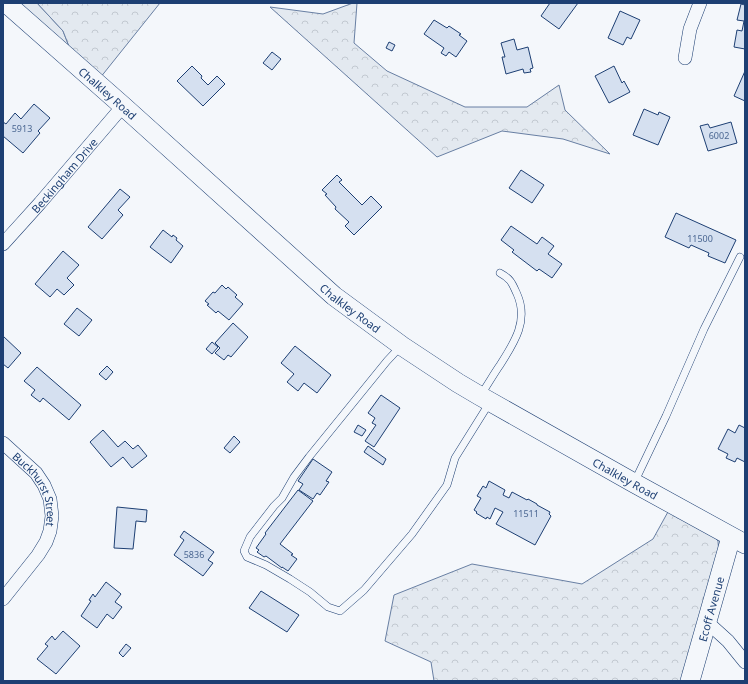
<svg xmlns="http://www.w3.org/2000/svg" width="748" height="684" viewBox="0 0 748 684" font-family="'Noto Sans',sans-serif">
<defs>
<pattern id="forest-crowns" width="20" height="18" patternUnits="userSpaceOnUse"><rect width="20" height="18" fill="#e3e9f0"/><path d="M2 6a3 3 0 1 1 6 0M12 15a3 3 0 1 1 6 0" fill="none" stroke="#c2c9d1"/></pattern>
</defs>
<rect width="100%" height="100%" fill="#f4f7fb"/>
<!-- green -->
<path fill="#e3e9f0" stroke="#687fa3" d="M15 3H37L63 31 72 54Z"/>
<!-- forest -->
<path fill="url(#forest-crowns)" stroke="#687fa3" d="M37 3H160L100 78 72 54 63 31Z
M353 3H357L354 43 387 71 465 107H527L559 85 565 110 610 154 563 139 502 131 437 157 270 7 323 14Z
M669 510 711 533 718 541 719 556 684 681H434L431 662 385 641 394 595 472 564 582 584 653 539Z"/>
<!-- building -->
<path fill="#d5e0f0" stroke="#1d3f73" d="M550 3H578L559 29 541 16Z
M741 4 745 5V49L734 47 737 30 742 31 744 21 737 20Z
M620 11 640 20 631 39 627 37 623 45 608 38Z
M434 20 447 28 449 26 461 34 459 35 467 41 456 57 449 52 446 56 441 53 444 48 424 34Z
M514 39 517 50 528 47 533 68 530 69 531 72 524 73 523 69 506 74 502 57H505L501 43Z
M389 42 395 45 392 51 386 48Z
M272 52 281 59 272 70 263 63Z
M192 66 202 76 201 78 208 85 217 76 225 84 203 106 177 81Z
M614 66 622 83 624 81 630 92 609 103 595 76Z
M745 71V101L734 96Z
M34 104 50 118 38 131 40 133 23 153 3 136V122L6 124 15 113 21 119Z
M644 109 658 115 659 112 670 117 658 145 633 135Z
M731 122 737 143 708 151 700 126 708 124 710 128Z
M521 170 544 185 532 203 509 188Z
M337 175 342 180 339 182 362 205 371 196 382 207 354 235 345 226 349 222 335 209 336 207 325 195 327 194 322 190Z
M120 189 130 197 118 210 123 215 102 239 88 227Z
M676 213 736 240 725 263 708 256 709 253 691 245 689 248 665 237Z
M511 226 537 244 542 237 554 246 548 254 562 264 552 278 539 269 537 271 512 252 514 250 501 240Z
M163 230 172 237 173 235 177 238 176 240 183 246 171 263 150 247Z
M63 251 79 265 67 278 74 285 64 295 57 289 50 297 35 284Z
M222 285 226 289 228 287 237 295 235 297 243 304 229 320 218 311 216 313 207 305 209 304 205 301 213 292 215 293Z
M77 308 92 320 79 336 64 324Z
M233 323 248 337 231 357 228 355 224 360 215 353 220 348 215 343Z
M3 336 21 353 8 368 3 364Z
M212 342 218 347 212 354 206 349Z
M295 346 331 375 317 393 304 383 298 391 287 382 294 374 281 363Z
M107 366 113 372 106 380 99 374Z
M37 367 81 405 69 420 43 398 40 402 31 395 35 390 24 381Z
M381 395 400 408 374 447 365 441 376 425 372 423 375 418 368 413Z
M358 425 366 430 362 436 354 432Z
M739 425 745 428V462L737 458 735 462 726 458 728 454 718 449 728 429 735 433Z
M103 430 118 447 125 441 133 449 138 445 147 456 132 468 123 457 111 467 90 442Z
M234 436 240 442 230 453 224 448Z
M368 446 386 459 383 465 364 452Z
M313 459 332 472 326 481 329 482 320 495 317 493 313 499 299 490 303 484 298 481Z
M489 481 505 490 503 495 509 498 512 492 527 500 528 499 537 504V505L550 512 549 514 551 516 535 545 496 524 503 512 495 508 490 519 487 517 486 519 476 513 477 512 474 510 481 498 477 496 483 486 486 488Z
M298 490 313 501 280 544 293 554 291 555 297 559 288 571 282 567V568L266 556 264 557 257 552 259 550 256 548 266 534 265 533Z
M117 507 147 510 146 522 136 521 133 549 114 548Z
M184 531 214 552 208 560 213 563 203 576 174 555 184 540 180 537Z
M106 582 121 594 115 602 122 607 113 619 107 614 97 628 81 616 91 601 89 600 93 594 95 597Z
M261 591 299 615 287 632 249 608Z
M63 631 80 646 56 674 37 659 48 646 45 644 52 636 55 640Z
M126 644 131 648 123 657 119 653Z"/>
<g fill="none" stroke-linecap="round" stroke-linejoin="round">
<defs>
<path id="lane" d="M401 346 387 361 309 457 294 477 282 498 274 506 250 537 244 551 247 557 266 565 290 579 310 592 328 607 340 611 364 590 412 534 447 485 455 458 490 402
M480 396C487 386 493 375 500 365 514 343 529 321 517 294 512 283 511 279 500 273
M634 483 666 416 704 329 740 257"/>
<g id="street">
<path d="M685 58 690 29 700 3"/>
<path id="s1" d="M3 244 40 203 123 106"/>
<path id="s2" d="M3 443 36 473 44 485 50 499 52 516 50 531 46 542 38 555 3 599"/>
<path d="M707 622 728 641 745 662"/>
</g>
<g id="secondary">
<path id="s3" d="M6 3 123 106 334 296 402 346 458 383 480 396 634 483 745 544"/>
<path id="s4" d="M690 681 731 537"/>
</g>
</defs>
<!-- lane casing -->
<use href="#lane" stroke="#1d3f73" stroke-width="8"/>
<!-- street casing -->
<use href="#street" stroke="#1d3f73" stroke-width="14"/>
<!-- secondary casing -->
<use href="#secondary" stroke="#1d3f73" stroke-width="20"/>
<!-- lane -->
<use href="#lane" stroke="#f4f7fb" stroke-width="7"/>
<!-- street -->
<use href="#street" stroke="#f4f7fb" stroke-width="13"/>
<!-- secondary -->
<use href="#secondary" stroke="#f4f7fb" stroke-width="19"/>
</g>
<g text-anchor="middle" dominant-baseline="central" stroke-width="3" stroke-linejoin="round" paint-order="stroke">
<!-- number labels -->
<g font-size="9" fill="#4b6792">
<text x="22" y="128">5913</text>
<text x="719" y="135">6002</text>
<text x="700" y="238">11500</text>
<text x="526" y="513">11511</text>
<text x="194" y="554">5836</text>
</g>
<!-- street labels -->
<g font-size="11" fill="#1d3f73" stroke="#f4f7fb">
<text stroke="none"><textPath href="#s3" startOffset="136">Chalkley Road</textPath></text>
<text stroke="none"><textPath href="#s1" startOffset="92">Beckingham Drive</textPath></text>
<text stroke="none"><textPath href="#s3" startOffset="460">Chalkley Road</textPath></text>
<text stroke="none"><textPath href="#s3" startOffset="784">Chalkley Road</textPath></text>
<text stroke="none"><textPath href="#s2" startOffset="59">Buckhurst Street</textPath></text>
<text stroke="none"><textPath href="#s4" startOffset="75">Ecoff Avenue</textPath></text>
</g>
</g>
<!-- border -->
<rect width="748" height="684" fill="none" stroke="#1d3f73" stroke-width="8"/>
</svg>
